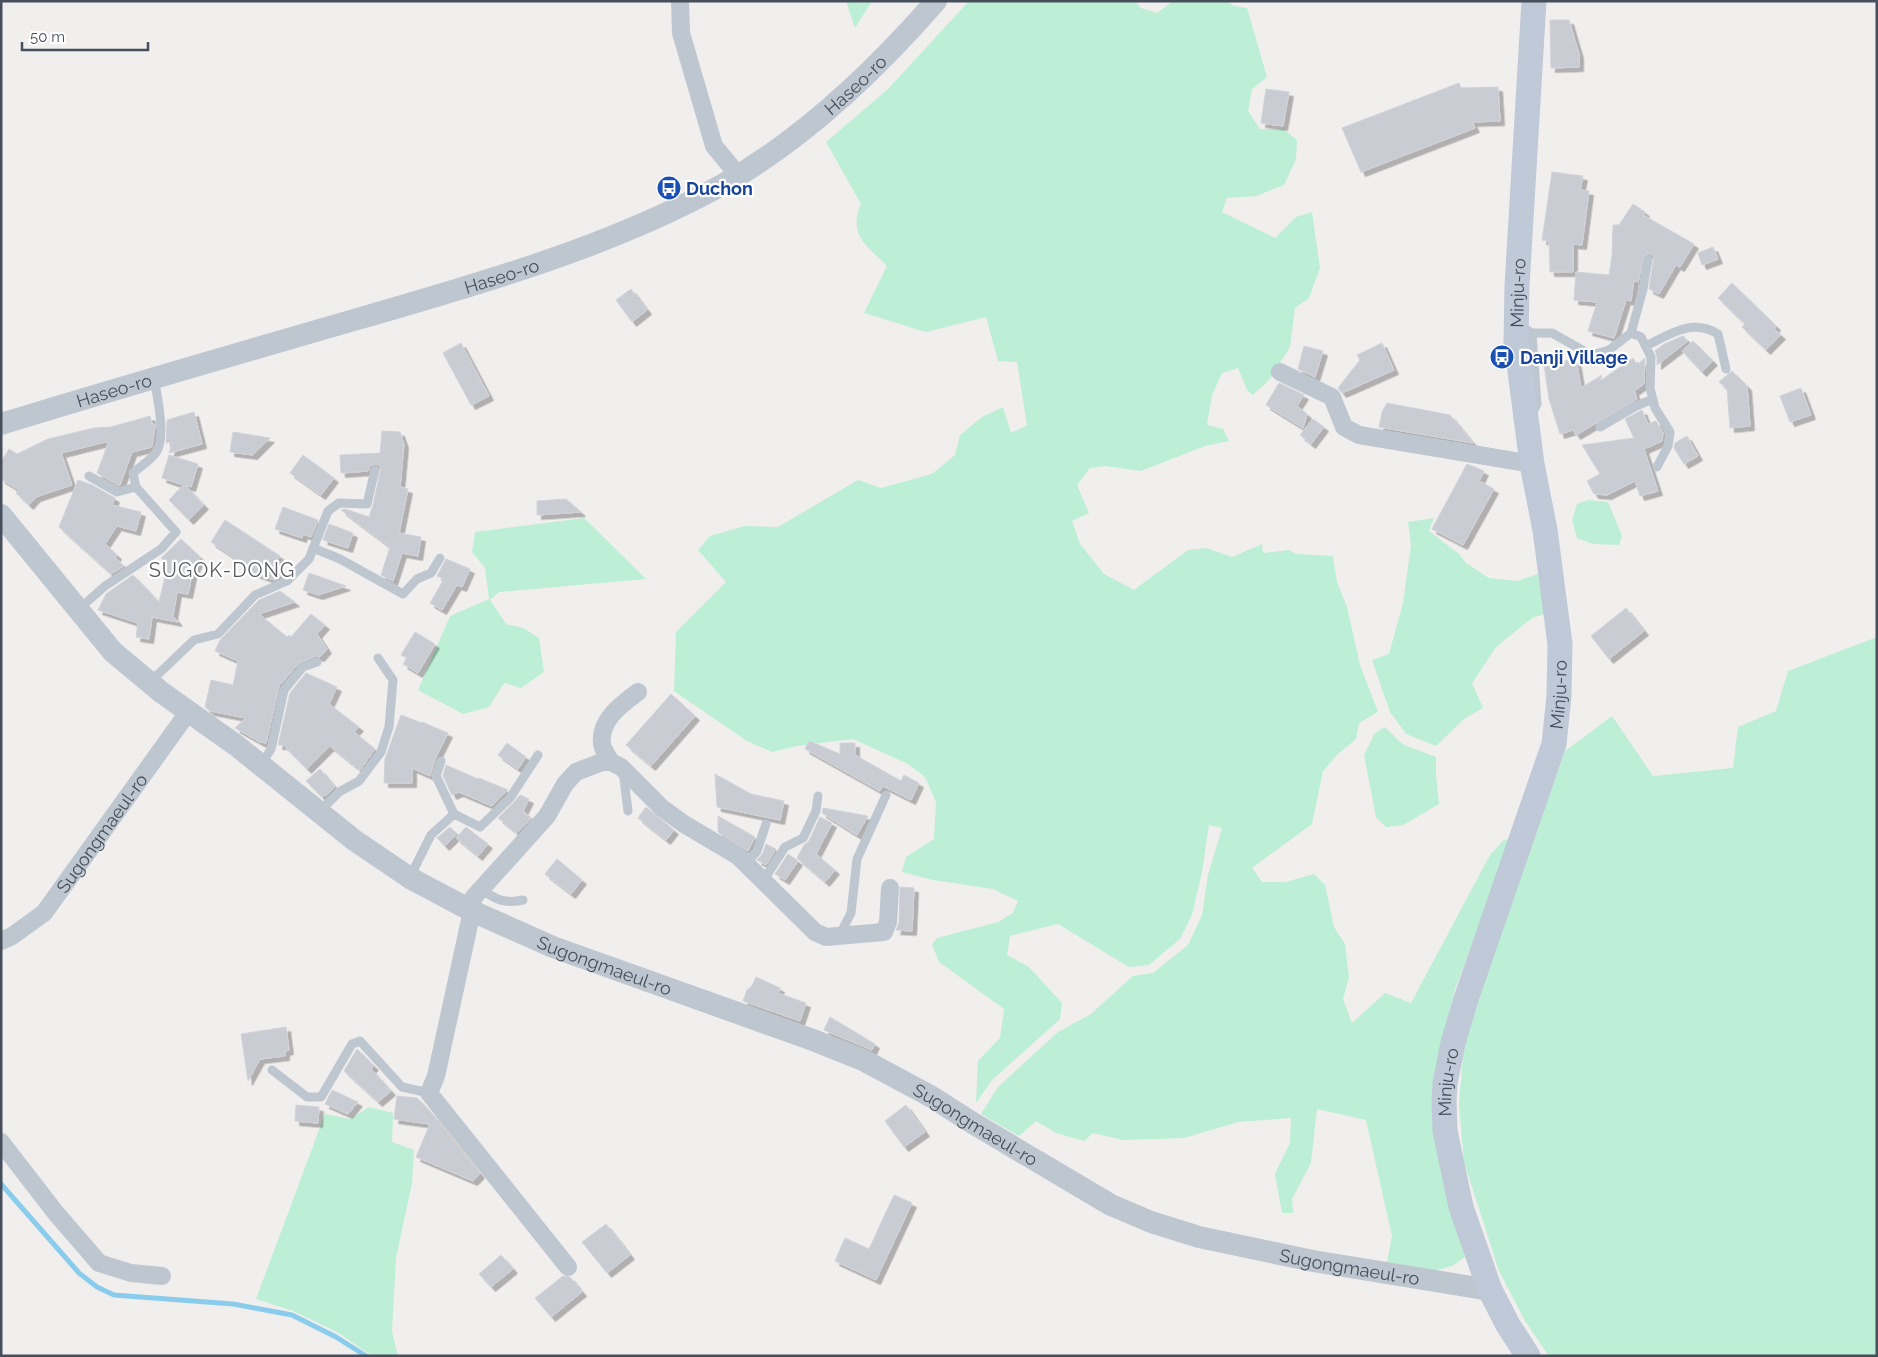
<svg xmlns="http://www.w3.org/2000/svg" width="1878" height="1357" viewBox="0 0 1878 1357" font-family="Raleway,sans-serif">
<defs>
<filter id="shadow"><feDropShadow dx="4.5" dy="4.5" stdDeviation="0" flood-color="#0004"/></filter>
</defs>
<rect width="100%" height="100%" fill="#f1eeee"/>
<!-- green -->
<path fill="#bcefd5" d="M846 1H872L855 28Z
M969 1H1135L1141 8 1157 13 1173 1H1226L1234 6 1247 8 1267 77 1252 89 1248 111 1260 129H1283L1297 140 1296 159 1284 185 1256 196 1227 198 1222 212 1275 238 1296 217 1312 212 1320 268 1309 298 1295 308 1290 347 1270 379 1253 395 1247 390 1238 368 1222 373 1212 395 1207 425 1223 429 1229 441 1205 446 1141 471 1105 466 1090 468 1077 485 1089 513 1072 521 1080 544 1104 574 1134 590 1188 550 1206 548 1232 557 1262 544 1263 553 1289 550 1296 554 1333 556 1337 582 1347 607 1360 665 1378 712 1359 723 1356 739 1338 754 1323 771 1312 824 1252 868 1262 882H1286L1314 874 1325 885 1334 927 1345 944 1349 977 1343 999 1352 1023 1385 993 1411 1003 1490 855 1504 840 1512 839 1455 989 1434 1077 1439 1159 1465 1257 1452 1266 1431 1272 1387 1262 1392 1236 1366 1120 1317 1109 1311 1163 1292 1199 1293 1213H1282L1275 1174 1290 1143 1291 1118 1238 1122 1184 1138 1123 1140 1093 1133 1084 1141 1056 1133 1036 1121 1019 1136 981 1114 998 1087 1058 1032 1091 1014 1133 976 1153 973 1188 945 1202 915 1208 875 1222 828 1209 825 1202 872 1192 915 1180 939 1149 965 1129 967 1058 924 1010 936 1007 955 1029 967 1062 1003 1060 1019 991 1081 976 1103 978 1061 1000 1038 1004 1009 939 962 932 944 937 938 998 922 1013 913 1018 901 993 889 933 880 902 872 906 857 934 839 936 802 925 777 908 764 853 739 797 746 772 752 747 741 674 691 676 632 726 582 698 550 710 536 745 526 778 527 858 480 881 488 932 474 955 455 960 435 982 417 1003 407 1011 433 1027 425 1017 362 998 361 986 317 926 332 864 313 887 266C866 245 848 235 861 204L826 142 888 89Z
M1588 500 1608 502 1622 536 1619 545 1593 544 1577 538 1572 520 1577 504Z
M584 518 646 579 499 592 490 600 506 624 523 628 539 638 544 672 521 688 504 683 489 707 463 714 418 690 450 616 489 599 485 568 472 552 475 532Z
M1434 518 1429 531 1459 554 1466 563 1489 578 1518 581 1540 573 1547 613 1532 618 1496 647 1472 683 1483 708 1464 719 1436 746 1406 734 1390 712 1372 660 1389 654 1403 603 1411 545 1408 522Z
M1877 637V1356H1549L1525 1321 1499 1271 1464 1162 1459 1104 1464 1043 1475 1001 1565 751 1612 716 1653 776 1733 768 1738 727 1776 711 1788 671Z
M1385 727 1402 744 1436 757V775L1439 804 1403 825 1386 827 1376 817 1364 755 1375 733Z
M369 1107 393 1113 392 1142 414 1150 412 1183 396 1258 392 1332 398 1356H372L337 1332 293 1311 256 1299 325 1114 350 1119Z"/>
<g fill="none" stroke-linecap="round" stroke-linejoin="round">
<!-- stream -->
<path stroke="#89ccec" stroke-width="5" d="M1 1184 79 1273 97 1287 114 1295 233 1304 292 1315 336 1337 366 1356"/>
</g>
<!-- building -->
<path fill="#caccd4" stroke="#d2d3da" filter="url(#shadow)" d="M1550 20H1569L1579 54V67L1551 68Z
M1459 83 1461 88 1498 87 1500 121 1472 122 1475 128 1361 172 1342 128Z
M1266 89 1289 92 1283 126 1261 123Z
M1552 172 1583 176 1580 190 1589 191 1582 245 1573 244V272H1550L1549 241 1542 240Z
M1633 204 1645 212 1643 215 1694 244 1680 267 1676 265 1659 294 1649 289 1654 256 1649 253 1644 255 1638 282 1634 280 1631 301 1626 300 1614 338 1588 331 1597 302 1574 300 1576 272 1609 275 1612 256 1613 225H1619Z
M1713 247 1718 259 1702 265 1698 253Z
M1732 283 1776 326 1774 329 1781 335 1766 350 1742 327 1745 324 1718 298Z
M631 289 647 310 632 322 616 300Z
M1683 336 1688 341 1657 365V357L1655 351 1664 344Z
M1693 341 1713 361 1702 372 1682 351Z
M461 343 489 396 471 405 443 353Z
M1382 343 1394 370 1342 393 1338 388 1360 360 1357 355Z
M1304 346 1323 351 1315 377 1298 369Z
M1633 358 1637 365 1645 358 1644 384 1634 391 1637 399 1576 435 1573 430 1560 434 1549 399 1544 365 1576 359 1581 388 1602 375 1600 381Z
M1732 371 1747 386 1750 426 1730 428 1727 389 1719 382Z
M1279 383 1304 395 1297 406 1307 414 1303 428 1266 405Z
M1801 388 1811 415 1790 422 1780 396Z
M1387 403 1450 415 1473 443 1379 427 1382 412Z
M1642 410 1648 424 1656 421 1663 433 1662 441 1644 449 1658 491 1640 496 1635 481 1607 495 1594 494 1587 481 1600 474 1582 445 1634 438 1625 419Z
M194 412 202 444 169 453 173 442 166 443 167 420Z
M150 416 152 424H154L155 426 152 447 132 452 120 485H118L97 473 109 441 61 453 72 485 36 497 29 505 16 493 19 490 1 479V462L9 449 17 454 48 439 94 428 111 427Z
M1313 419 1324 427 1311 444 1300 435Z
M382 431 400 432 404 444 400 487 408 489 399 533 421 537 418 556 402 553 393 581 381 575 390 547 341 510 345 509 369 517 373 505 381 468 377 464H374L370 466 368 471 341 473 340 455 380 453Z
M233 432 270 438 253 455 230 452Z
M1687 436 1698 456 1684 464 1674 448 1675 443Z
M169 455 198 464 191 487 185 485 204 505 189 520 169 500 183 485 162 478Z
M303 455 334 478 321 495 290 473Z
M1467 464 1484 471 1479 481 1494 489 1463 545 1432 529Z
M78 480 92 485 115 498 112 505 141 512 136 531 117 526 105 544 117 555 115 558 124 566 111 574 59 527Z
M566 499 581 512 537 515V501Z
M283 507 318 520 311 537 303 534 302 538 275 529Z
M225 520 280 556 273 566 280 577 274 580 245 570 247 566 211 542Z
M329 524 353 533 348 548 323 540Z
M181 539 200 557 192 575 188 594 177 592 173 616 178 622 152 617 149 639 136 637 138 623 98 610 106 594 133 575 159 602 168 565 161 558Z
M446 559 470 569 462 587 457 585 442 610 430 603 444 579 437 576Z
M309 573 346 586 318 595 303 590Z
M280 591 295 602 259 614 287 637 289 635 291 637 311 614 325 625 317 634 327 649 320 657 315 656 299 663 279 686 266 743 260 742 235 728 246 718 210 711 205 707 211 680 233 685 238 661 215 651 220 640 259 600Z
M1626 608 1644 631 1609 659 1591 636Z
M415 632 435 644 418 673 403 664 407 658 401 655Z
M306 673 337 687 329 704 359 727 354 732 375 749 360 770 330 746 307 769 283 745H278L290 693Z
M671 694 695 716 651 766 626 745Z
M401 715 422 723V722L448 733 435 759 430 776 412 768V783H384L385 759Z
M809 741 840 754V743H855V755L901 781 904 775 919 783 911 800 883 786 880 791 805 749Z
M507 743 526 757 518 769 498 755Z
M446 765 478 779 479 778 508 790 492 806 459 792 452 795 443 776Z
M320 769 335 787 326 796 325 795 322 797 306 781Z
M715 774 751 794 784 801 780 820 717 807Z
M520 795 529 799 523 811 531 818 517 833 498 818 514 802Z
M646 807 674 830 666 840 638 818Z
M823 808 868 816 857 835 822 813Z
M718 816 755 837 748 851 718 832Z
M820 817 832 823 816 854 835 870 825 882 797 858 804 845 809 841Z
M450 827 457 834 445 846 437 838Z
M466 827 488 844 478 856 456 838Z
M766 844 776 849 766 865 757 860 763 853Z
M788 854 798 861 785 880 775 874Z
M557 859 582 880 571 894 545 874Z
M900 887 914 888 912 931 896 930 899 923Z
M756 977 780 988 778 993 806 1003 800 1021 743 1001 747 990 752 986Z
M830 1017 875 1044 872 1050 824 1030Z
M286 1027 289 1050 285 1051V1056L260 1059 248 1081 241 1034Z
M357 1049 374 1066 371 1069 391 1091 378 1102 344 1071Z
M332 1090 358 1102 348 1114 325 1104Z
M397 1096 417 1098 434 1116 480 1174 473 1181 416 1157 430 1124 394 1119Z
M296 1105 319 1107 318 1123 295 1121Z
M906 1105 925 1132 904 1147 885 1121Z
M894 1195 912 1203 876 1280 835 1261 845 1238 869 1249Z
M606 1224 630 1255 607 1273 582 1242Z
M501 1255 513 1269 491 1287 479 1274Z
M563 1276 570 1277 582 1292 551 1317 535 1298Z"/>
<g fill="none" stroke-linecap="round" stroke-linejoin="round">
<!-- service -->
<path stroke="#bec7d0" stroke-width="9" d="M1519 325 1532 333H1552L1591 355 1609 350 1631 333 1641 337 1651 357 1650 388 1655 408 1670 432 1668 446 1657 467
M1631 333 1643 289 1648 259
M1646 346C1670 334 1692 318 1718 334L1726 369
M1532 414 1537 404 1532 333
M1600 427 1636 406 1653 399
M89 476 117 492 136 487
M313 548 340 559 403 594 417 579 431 573 440 558
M79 609 105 586 161 549 176 532 136 487 133 473C140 466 152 460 157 451 166 434 157 397 154 377
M150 682 194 640 218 634 255 595 287 581 309 559 328 511 339 503 367 504 375 470
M441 761 436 776 454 814 480 827 510 798 538 755
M261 765 271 749 284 690 303 667 317 662
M628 775 624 779 628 811
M319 812 339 792 359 781 381 752 389 727 393 680 378 658
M746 864 757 851 766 824
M410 877 431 835 454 814
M763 881 785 847 803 838 816 811 818 796
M481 889C496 900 505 904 523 900
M839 936 851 913 857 859 886 795
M272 1070 307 1097H321L352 1044 360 1041 402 1087 429 1093"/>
<!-- minor -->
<g stroke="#bec7d0" stroke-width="18">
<path d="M680 1 681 33 714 146 738 175"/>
<path d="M1280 372 1332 397 1344 427 1359 435 1532 464"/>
<path d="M611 762C608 757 603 750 602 744 599 720 622 704 638 692"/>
<path id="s1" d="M1 941 12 936 44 913 189 711"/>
<path d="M1 1142 55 1212 99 1263 131 1273 162 1276"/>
<path d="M568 1267 429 1093 436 1076 472 911 473 898 547 816 565 784 576 772 602 762H611L621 767 662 808 684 824 738 856 815 932 826 937 884 932 888 922 890 888"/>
</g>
<!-- tertiary -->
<g stroke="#bec7d0" stroke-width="22">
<path id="s2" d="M1 424C118 388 236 354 354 320 476 285 610 247 722 185 804 139 875 71 936 1"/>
<path id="s3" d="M1 515 113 652 161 692 237 746 354 840 410 878 472 911 553 947 813 1040 863 1060 932 1097 971 1122 1111 1205 1151 1222 1199 1237 1313 1261 1490 1290"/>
</g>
<!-- secondary -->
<path stroke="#c0c9d7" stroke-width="25" id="s4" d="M1528 1356 1508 1325 1490 1290 1461 1207 1445 1131 1444 1101 1445 1083 1453 1043 1466 999 1554 744 1559 696 1560 644 1545 530 1532 464 1516 341 1517 286 1534 1"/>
</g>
<!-- icons -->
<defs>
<symbol id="bus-disc" viewBox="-11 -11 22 22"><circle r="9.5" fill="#1a4fb4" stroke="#fff"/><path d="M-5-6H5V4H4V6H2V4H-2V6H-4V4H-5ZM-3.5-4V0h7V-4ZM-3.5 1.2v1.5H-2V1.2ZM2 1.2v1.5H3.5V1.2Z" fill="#fff"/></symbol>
</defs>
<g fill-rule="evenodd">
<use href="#bus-disc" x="655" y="174" width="28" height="28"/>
<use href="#bus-disc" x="1488" y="343" width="28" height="28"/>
</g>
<g text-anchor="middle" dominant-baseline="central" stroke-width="4.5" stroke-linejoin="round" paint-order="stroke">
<!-- street labels -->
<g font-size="18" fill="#464f5b" stroke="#fff">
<text stroke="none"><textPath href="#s2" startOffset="928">Haseo-ro</textPath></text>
<text stroke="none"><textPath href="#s2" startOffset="522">Haseo-ro</textPath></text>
<text stroke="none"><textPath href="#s4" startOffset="1101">Minju-ro</textPath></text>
<text stroke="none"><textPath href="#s2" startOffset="118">Haseo-ro</textPath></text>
<text stroke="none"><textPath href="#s4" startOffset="696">Minju-ro</textPath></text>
<text stroke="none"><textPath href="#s1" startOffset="150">Sugongmaeul-ro</textPath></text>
<text stroke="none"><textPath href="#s3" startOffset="764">Sugongmaeul-ro</textPath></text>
<text stroke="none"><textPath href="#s4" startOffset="291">Minju-ro</textPath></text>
<text stroke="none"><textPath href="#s3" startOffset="1169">Sugongmaeul-ro</textPath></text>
<text stroke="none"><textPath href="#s3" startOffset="1574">Sugongmaeul-ro</textPath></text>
</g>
<!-- transit labels -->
<g font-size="18" font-weight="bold" fill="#164399" stroke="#fff" text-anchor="start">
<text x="686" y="188">Duchon</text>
<text x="1520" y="357">Danji Village</text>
</g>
<!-- quarter labels -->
<g font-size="20" letter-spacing="1" fill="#5b5d63" stroke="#fff">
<text x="222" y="570">SUGOK-DONG</text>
</g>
</g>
<!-- border -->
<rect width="1878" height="1357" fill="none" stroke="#464f5b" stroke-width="5"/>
<!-- scale -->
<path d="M22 42v8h126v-8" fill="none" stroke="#464f5b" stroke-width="2.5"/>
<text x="30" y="42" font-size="15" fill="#464f5b" stroke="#ffffff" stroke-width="4" paint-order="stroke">50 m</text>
</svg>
